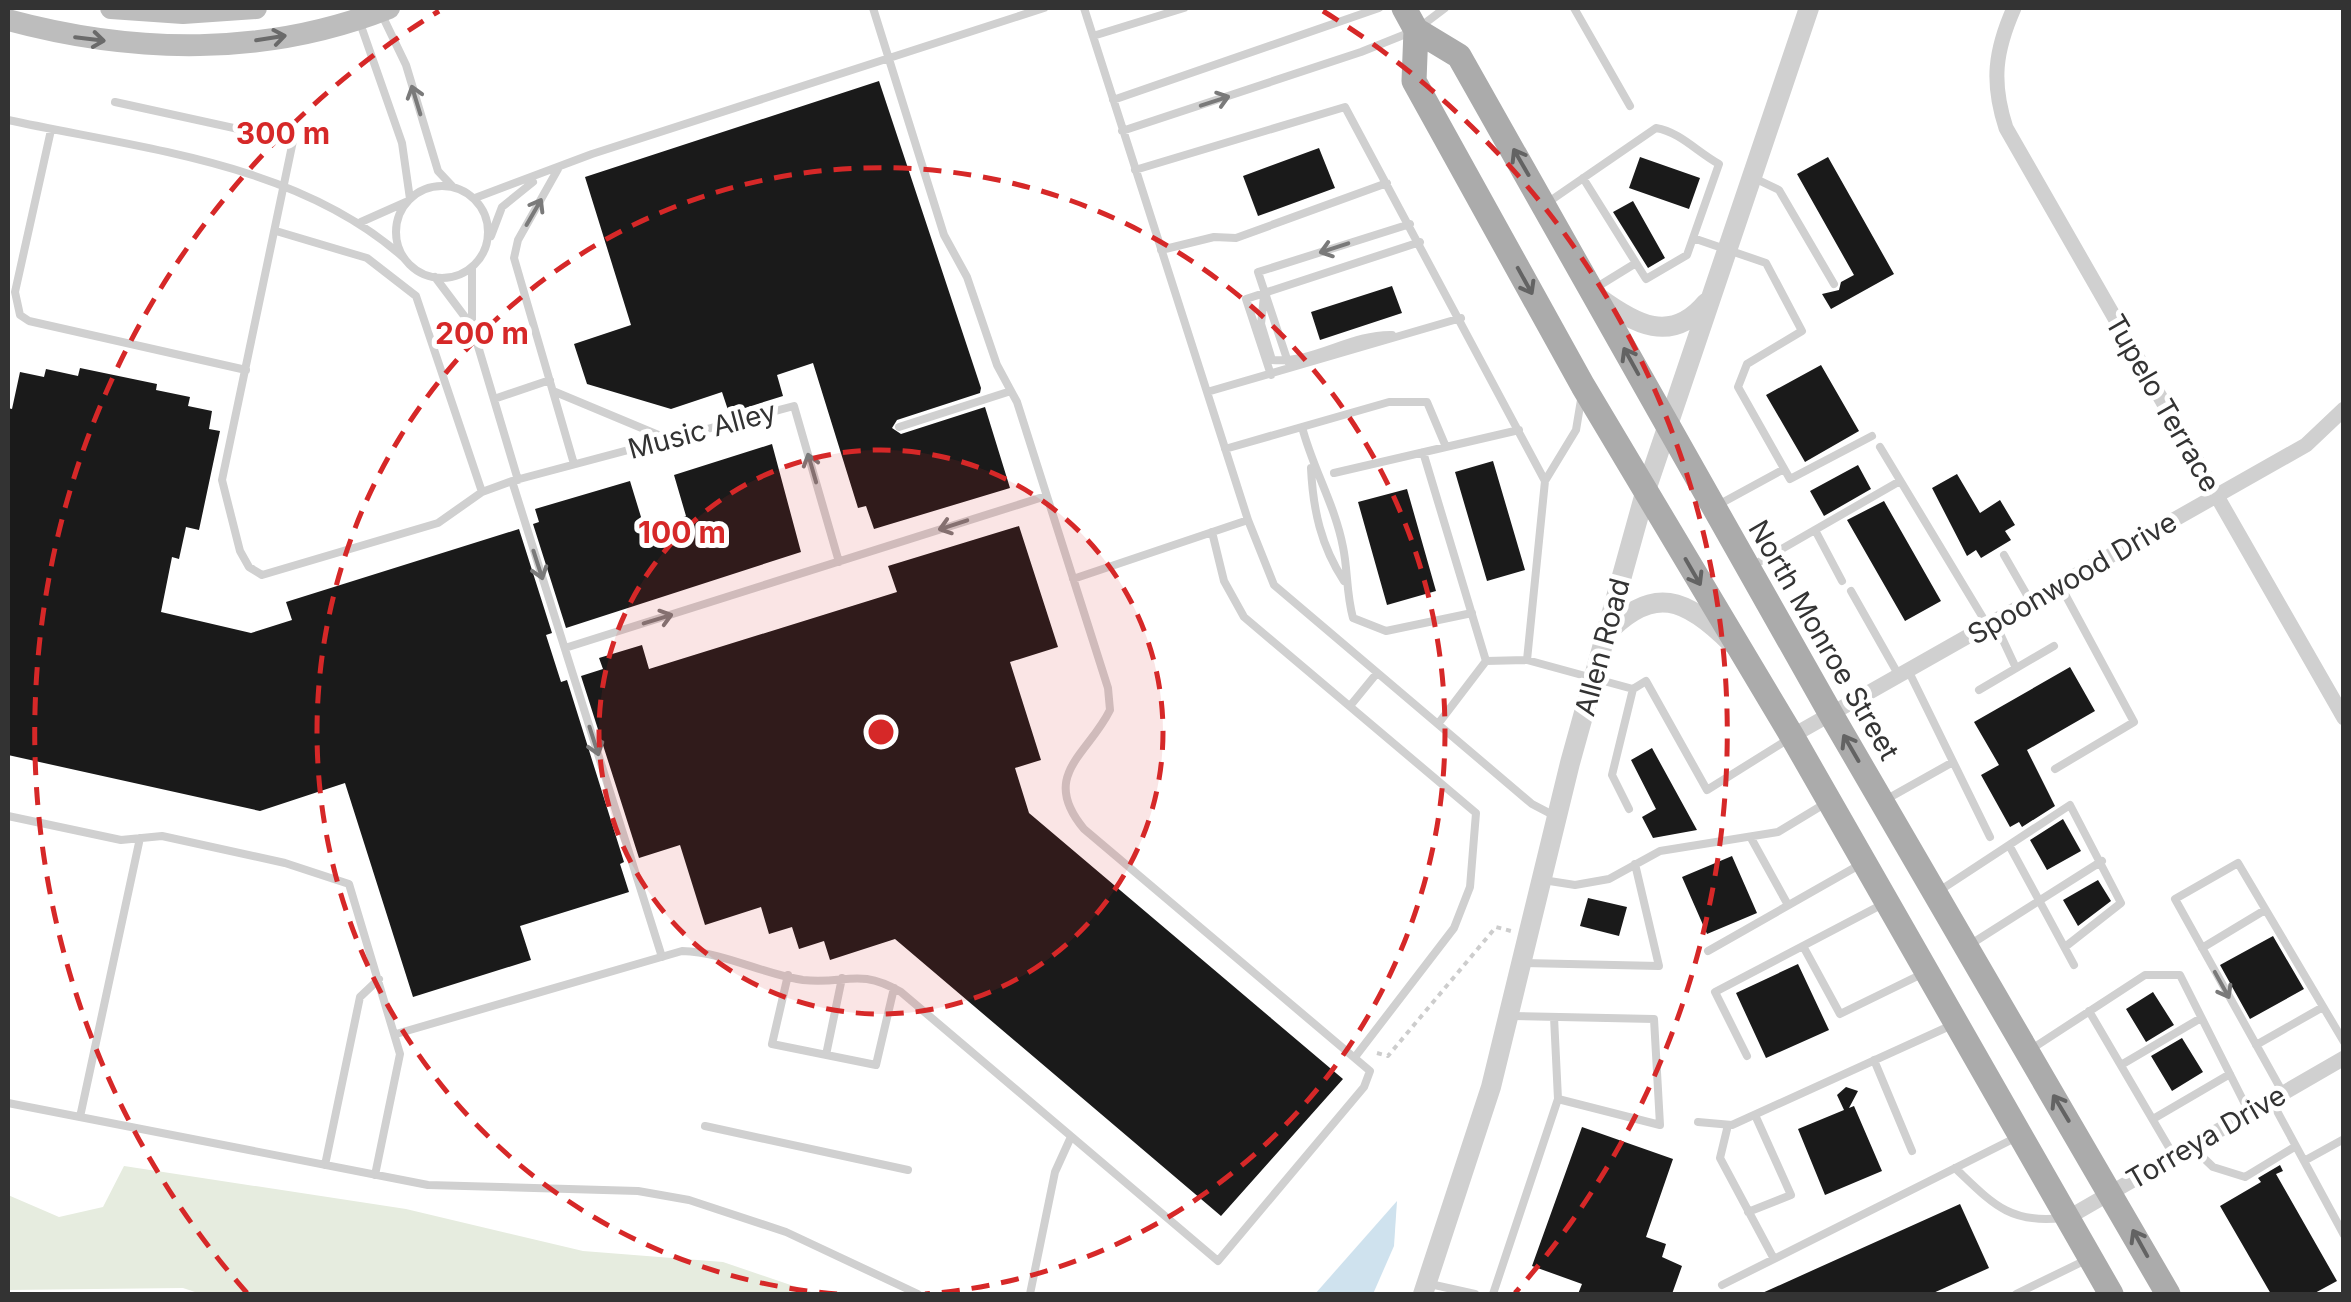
<svg xmlns="http://www.w3.org/2000/svg" width="2351" height="1302" viewBox="0 0 2351 1302" font-family="Inter,sans-serif">
<rect width="100%" height="100%" fill="#fff"/>
<!-- green -->
<path fill="#e6ecdf" d="M124 1166 406 1209 583 1251 723 1262 817 1294H201L183 1288 8 1290V1195L59 1217 103 1207Z"/>
<!-- water -->
<path fill="#cfe2ee" d="M1397 1201 1394 1246 1373 1294H1315Z"/>
<!-- building -->
<path fill="#1a1a1a" d="M879 81 981 388 980 393 897 420 892 428 901 434 985 407 1010 488 874 529 866 506 858 508 813 363 777 375 783 396 729 413 722 392 671 409 587 384 574 344 631 325 585 177Z
M1319 148 1335 188 1258 216 1243 176Z
M1640 157 1700 178 1689 209 1629 188Z
M1828 157 1894 274 1831 309 1822 294 1839 290 1841 282 1854 275 1797 174Z
M1633 201 1665 258 1648 268 1613 212Z
M1392 286 1402 313 1320 340 1311 312Z
M1821 365 1859 431 1805 462 1766 395Z
M80 368 157 384 156 390 190 397 188 406 212 411 209 429 220 431 199 530 186 527 179 559 172 557 161 612 251 633 292 620 286 602 519 529 552 633 546 635 561 682 567 680 624 862 620 864 629 892 520 926 531 960 413 997 345 783 260 811 8 755V408L12 409 20 372 44 377 46 369 78 376Z
M772 444 801 552 566 628 533 524 539 522 535 509 630 481 645 530 686 516 674 475Z
M1493 461 1525 570 1487 581 1455 472Z
M1858 465 1871 489 1824 516 1810 491Z
M1957 474 1980 513 2000 500 2015 525 2005 531 2011 540 1981 558 1976 550 1967 556 1932 488Z
M1407 489 1436 591 1387 605 1358 502Z
M1884 501 1941 601 1905 621 1847 520Z
M1019 526 1058 647 1010 662 1041 760 1015 768 1029 813 1343 1079 1221 1216 895 939 830 960 824 941 799 949 792 927 769 934 761 907 705 925 680 845 639 858 581 676 603 669 599 658 642 645 649 669 897 592 888 566Z
M2070 667 2095 711 2027 750 2055 806 2022 827 2019 822 2010 827 1981 775 1999 765 1974 722Z
M1652 748 1697 830 1653 838 1642 817 1656 809 1631 760Z
M2063 819 2081 851 2047 870 2030 840Z
M1732 856 1757 913 1707 934 1682 877Z
M2098 880 2111 901 2078 926 2063 900Z
M1588 898 1627 907 1619 936 1580 926Z
M2273 936 2304 989 2250 1019 2220 965Z
M1798 964 1829 1030 1766 1058 1736 993Z
M2153 992 2174 1025 2146 1042 2126 1009Z
M2182 1038 2203 1072 2172 1091 2151 1056Z
M1846 1087 1858 1091 1849 1108 1854 1106 1882 1171 1825 1195 1798 1129 1844 1110 1837 1095Z
M1582 1127 1673 1159 1646 1237 1666 1244 1662 1257 1682 1266 1672 1294H1578L1582 1284 1532 1266Z
M2280 1165 2283 1171 2276 1174 2337 1281 2313 1294H2271L2220 1206 2261 1182 2258 1178Z
M1960 1204 1989 1268 1931 1294H1760Z"/>
<g fill="none" stroke-linecap="round" stroke-linejoin="round">
<!-- path -->
<path stroke="#cdcdcd" stroke-width="4" stroke-dasharray="5 5" stroke-linecap="butt" d="M1377 1053 1388 1056 1496 927 1511 931"/>
<!-- service -->
<path stroke="#d0d0d0" stroke-width="8" d="M1084 8 1248 520 1274 585 1532 804 1553 815
M1574 8 1630 106
M381 13 406 65 438 171 453 187
M360 23 402 143 410 199
M1093 36 1184 8
M1113 100 1379 8
M115 102 293 141 222 480 240 551 249 567 262 575 438 523 482 492 512 481 794 406 839 562
M8 120C142 149 298 163 404 258
M51 130 15 292 20 315 29 321 246 370
M1122 131 1361 52 1416 30 1445 8
M558 169 518 240 514 258 574 464
M1135 170 1345 107 1545 481
M1754 178 1779 190 1834 284
M396 232a46 46 0 1 1 92 0a46 46 0 1 1-92 0Z
M475 198 592 154 1044 8
M1547 203 1656 128C1680 132 1697 152 1719 164L1687 255 1646 279 1583 178
M361 222 406 202
M276 231 367 258 416 296 482 492
M491 236 502 207 533 182
M1693 238 1766 263 1802 331 1747 364 1738 387 1790 479 1872 436
M1161 250 1214 237 1236 238 1387 183
M472 268V326L518 480
M435 277 471 325
M1597 287 1636 263
M1264 296 1261 324 1272 360C1313 364 1350 334 1392 335
M1288 362 1258 272 1410 224
M1271 375 1246 299 1420 242
M553 391 668 439
M1207 392 1461 318
M494 399 550 380
M899 427 1011 391
M1302 427C1313 469 1335 505 1343 547 1348 571 1346 592 1353 618L1386 631 1472 613
M1880 447 1988 626
M1225 449 1389 402H1427L1446 447
M1423 452 1486 661
M1311 468C1313 510 1321 546 1344 581
M1334 473 1519 430
M512 481 662 957
M1718 505 1784 469
M1815 530 1842 581
M1212 532 1224 581 1244 617 1476 813 1470 887 1454 928 1355 1057
M2004 555 2031 602
M1752 566 1900 481
M1073 579 1248 520
M1851 591 1898 674
M1995 623 2016 668
M565 648 1046 496
M1527 660 1545 481 1576 430 1581 400
M1909 672 1990 837
M1979 690 2054 646
M1350 706 1377 673
M1438 724 1486 661 1527 660 1633 689 1646 681 1707 790 1787 740
M2055 769 2134 722 2060 585
M1887 799 1953 762
M1629 809 1612 775 1633 689
M8 816 121 840 162 836 285 863 349 884 400 1054 375 1175
M1751 838 1788 905
M2009 845 2074 965
M1543 880 1575 885 1609 879 1660 851 1778 832 1826 803
M1939 891 2070 805 2121 903 2065 947
M1971 944 2102 861
M1803 946 1840 1014 1924 973
M2202 948 2265 910
M1708 951 1861 864
M1522 963 1659 966 1635 864
M788 975 772 1044 876 1065 894 988
M2089 1011 2174 1156
M1511 1016 1654 1019 1660 1125 1558 1099
M396 1034 682 951C725 952 761 974 803 980 846 985 857 967 901 992L1218 1261 1364 1087 1370 1071 1084 829C1039 775 1088 755 1110 710L1108 688 1017 402 997 365 967 277 944 235 873 8
M2256 1045 2323 1007
M2030 1050 2145 975H2180L2249 1112
M826 1055 842 978
M1747 1056 1715 992 1883 904
M1874 1060 1912 1151
M2121 1065 2201 1018
M2283 1093 2175 899 2238 863 2344 1042
M2271 1100 2344 1235
M8 1103 428 1185 638 1191 689 1200 786 1232 918 1294
M80 1117 140 838
M2153 1119 2230 1074
M1698 1122 1732 1125 1952 1025
M1728 1125 1720 1158 1774 1259
M705 1126 908 1170
M2191 1146 2213 1167 2245 1177 2296 1146
M2304 1161 2344 1139
M325 1165 360 997 379 979
M1955 1168C1992 1203 2009 1224 2062 1218
M1748 1212 1791 1195 1755 1115
M1430 1284 1475 1294
M1722 1285 2017 1137
M1030 1294 1055 1172 1070 1139
M1493 1294 1558 1099 1554 1017
M2016 1294 2088 1259"/>
<!-- minor -->
<path stroke="#d0d0d0" stroke-width="15" d="M2014 8C1995 51 1991 82 2006 128L2344 718
M1792 736 2306 445 2344 409
M2069 1217 2344 1058"/>
<!-- tertiary -->
<path stroke="#d0d0d0" stroke-width="20" d="M1598 297C1635 324 1671 345 1706 303
M1606 634C1653 584 1686 598 1731 643
M1423 1294 1491 1087 1570 763 1645 493 1809 8"/>
<!-- secondary -->
<path stroke="#bdbdbd" stroke-width="22" d="M111 8 183 13 256 8
M8 20C134 54 266 57 389 8"/>
<!-- primary -->
<path stroke="#ababab" stroke-width="25" d="M1404 8 1416 30 1459 56 1832 716 2168 1294
M1416 30 1414 81 1583 386 1792 736 2111 1294"/>
</g>
<!-- one-way arrows -->
<defs><path id="oneway-shaft" d="M-6 0H5M1.5-3L5.5 0L1.5 3" fill="none" stroke-width="1.6" stroke-linecap="round" stroke-linejoin="round" transform="scale(2.5)"/></defs>
<g stroke="#6a6a6a">
<use href="#oneway-shaft" transform="translate(271 38) rotate(-9)"/>
<use href="#oneway-shaft" transform="translate(90 39) rotate(7)"/>
</g>
<g stroke="#7a7a7a">
<use href="#oneway-shaft" transform="translate(416 100) rotate(-107)"/>
<use href="#oneway-shaft" transform="translate(1215 101) rotate(-18)"/>
<use href="#oneway-shaft" transform="translate(534 212) rotate(-60)"/>
<use href="#oneway-shaft" transform="translate(1334 248) rotate(162)"/>
<use href="#oneway-shaft" transform="translate(812 468) rotate(-106)"/>
<use href="#oneway-shaft" transform="translate(953 525) rotate(162)"/>
<use href="#oneway-shaft" transform="translate(538 565) rotate(72)"/>
<use href="#oneway-shaft" transform="translate(658 619) rotate(-17)"/>
<use href="#oneway-shaft" transform="translate(594 741) rotate(72)"/>
<use href="#oneway-shaft" transform="translate(2222 985) rotate(61)"/>
</g>
<g stroke="#636363">
<use href="#oneway-shaft" transform="translate(1521 162) rotate(-120)"/>
<use href="#oneway-shaft" transform="translate(1525 281) rotate(61)"/>
<use href="#oneway-shaft" transform="translate(1631 361) rotate(-119)"/>
<use href="#oneway-shaft" transform="translate(1693 572) rotate(60)"/>
<use href="#oneway-shaft" transform="translate(1851 748) rotate(-120)"/>
<use href="#oneway-shaft" transform="translate(2061 1108) rotate(-121)"/>
<use href="#oneway-shaft" transform="translate(2140 1243) rotate(-119)"/>
</g>
<!-- distance rings -->
<circle cx="881" cy="732" r="282" fill="#d62828" fill-opacity=".12"/>
<g fill="none" stroke="#d62828" stroke-width="5" stroke-dasharray="18 12">
<circle cx="881" cy="732" r="282"/>
<path d="M837 1294A564 564 0 1 1 925 1294"/>
<path d="M247 1293A846 846 0 0 1 439 11M1323 11A846 846 0 0 1 1515 1293"/>
</g>
<g text-anchor="middle" dominant-baseline="central" stroke-width="10" stroke-linejoin="round" paint-order="stroke">
<!-- street labels -->
<g font-size="28" fill="#333" stroke="#fff">
<text transform="translate(2163 403) rotate(60)">Tupelo Terrace</text>
<text transform="translate(702 430) rotate(-15)">Music Alley</text>
<text transform="translate(2072 578) rotate(-30)">Spoonwood Drive</text>
<text transform="translate(1824 640) rotate(60)">North Monroe Street</text>
<text transform="translate(1602 647) rotate(-75)">Allen Road</text>
<text transform="translate(2206 1137) rotate(-30)">Torreya Drive</text>
</g>
</g>
<circle cx="881" cy="732" r="15" fill="#d62828" stroke="#fff" stroke-width="5"/>
<g font-size="30" text-anchor="middle" font-weight="bold" fill="#d62828" stroke="#fff" stroke-width="10" stroke-linejoin="round" paint-order="stroke">
<text x="283" y="144">300 m</text>
<text x="482" y="344">200 m</text>
<text x="682" y="543">100 m</text>
</g>
<!-- border -->
<rect width="2351" height="1302" fill="none" stroke="#333333" stroke-width="20"/>
</svg>
